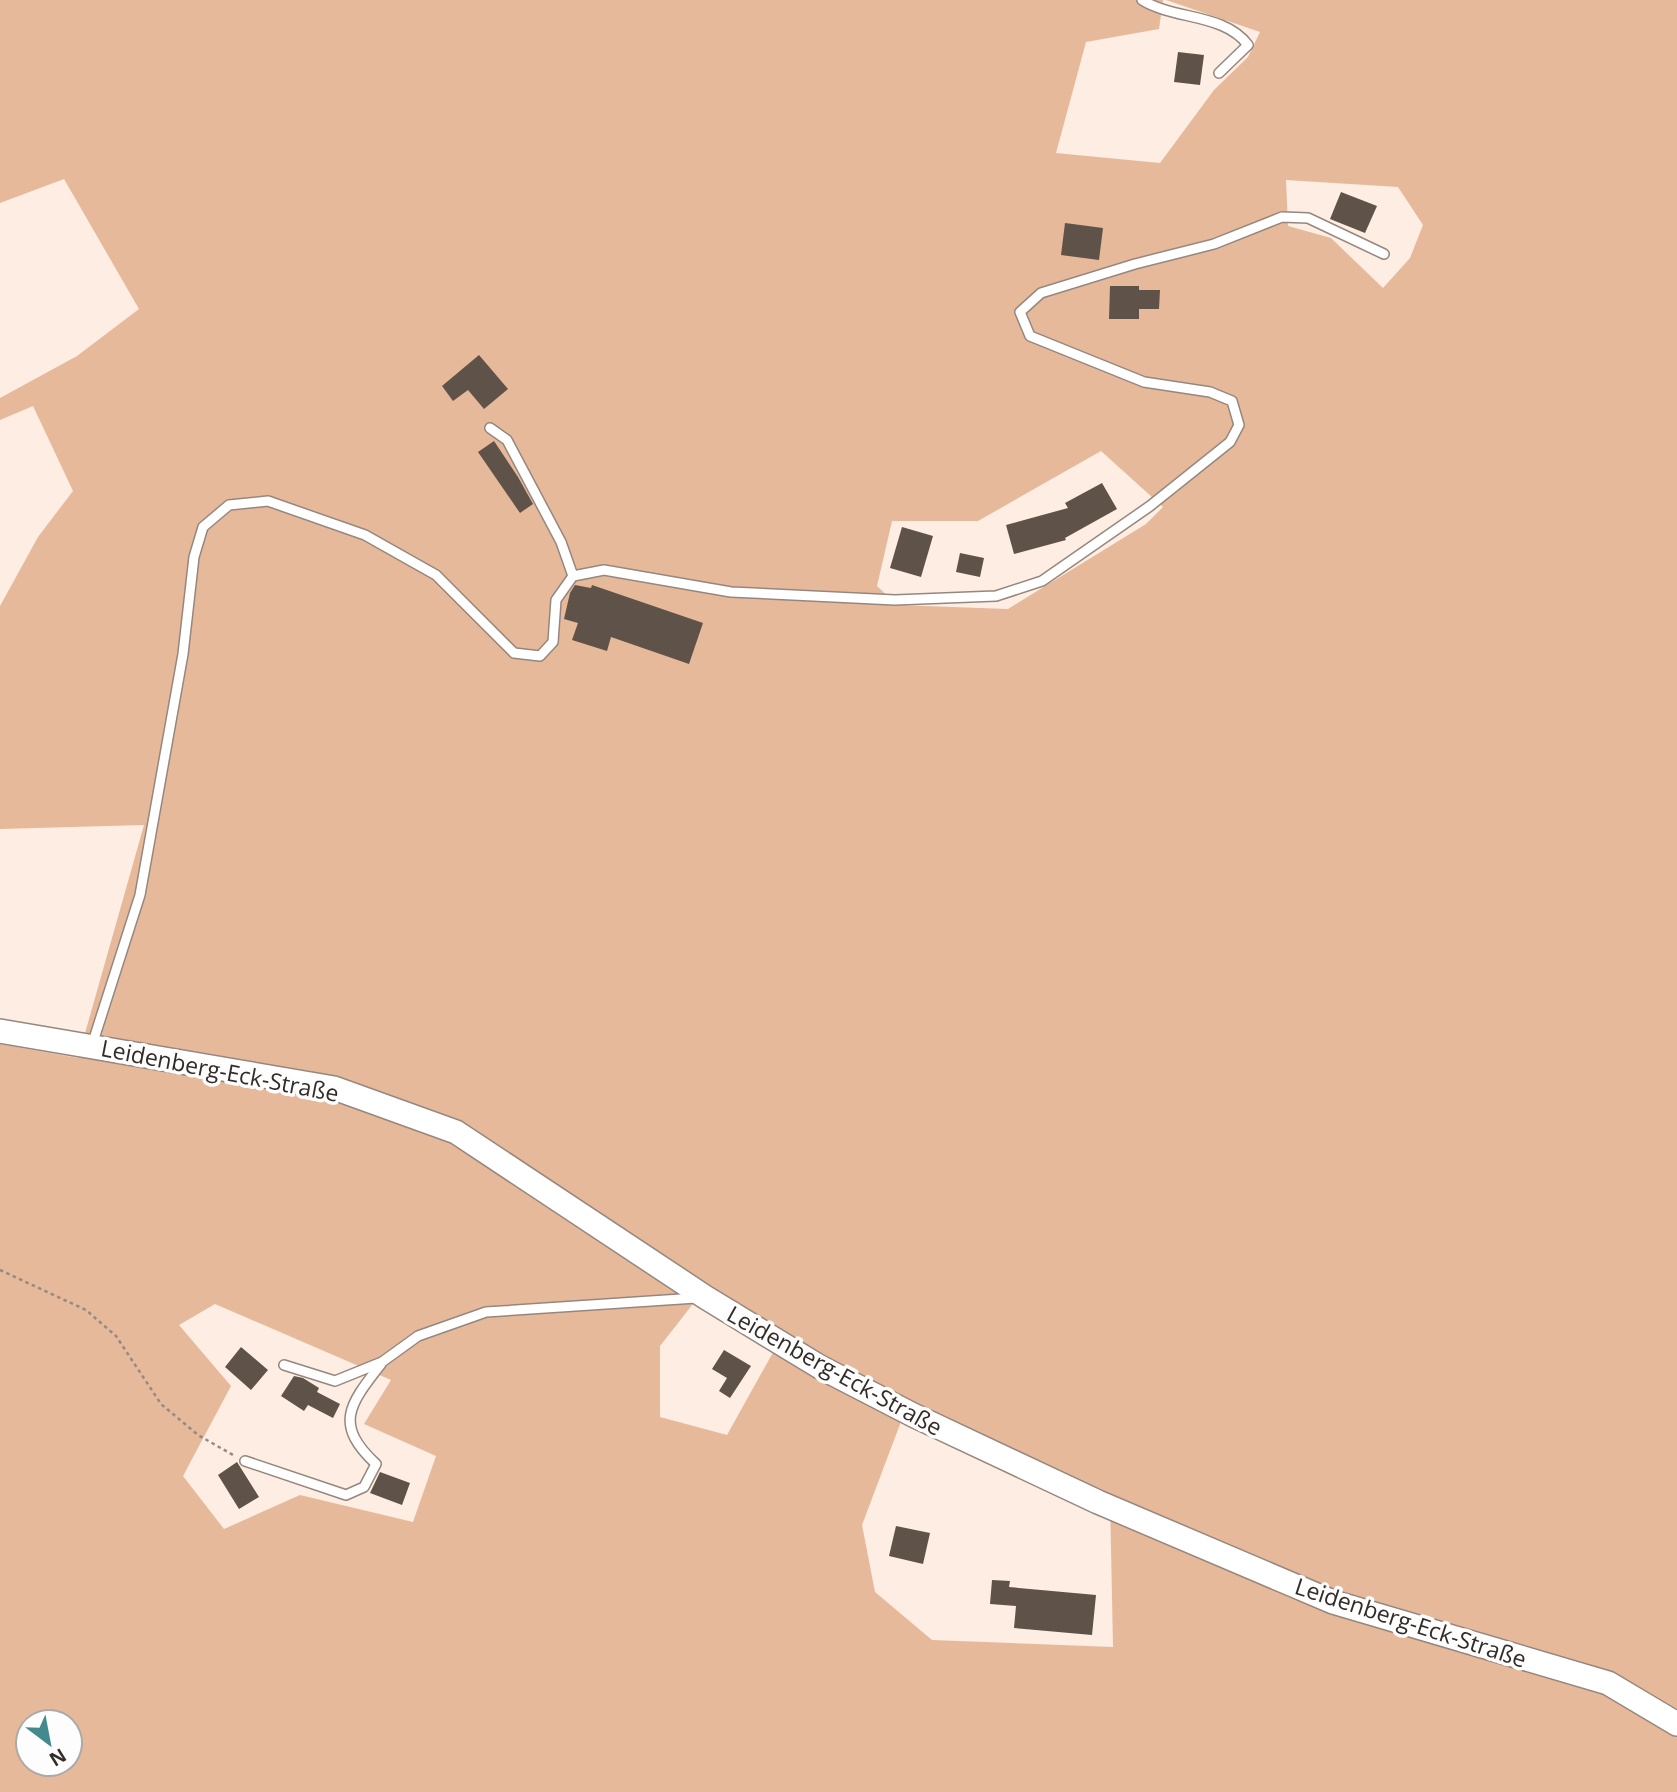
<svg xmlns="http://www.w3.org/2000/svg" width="1677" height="1792" viewBox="0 0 1677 1792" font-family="'Open Sans',sans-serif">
<rect width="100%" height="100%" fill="#fdede2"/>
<!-- green -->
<path fill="#e7b99b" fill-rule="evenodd" d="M0 0H1163L1159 29 1086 42 1056 153 1160 163 1214 90 1248 57 1260 32 1166 0H1677V1792H0V1044L78 1058 144 825 0 829V606L38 537 73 491 33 406 0 420V398L77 356 139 309 64 179 0 203ZM1286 180 1398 187 1423 225 1410 258 1383 288 1331 238 1288 226ZM1101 451 1163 507 1146 524 1008 609 897 605 877 586 892 521H978ZM703 1291 781 1338 727 1435 660 1417V1346ZM215 1304 391 1380 364 1424 436 1456 413 1522 300 1495 224 1529 183 1476 231 1386 179 1325ZM908 1403 1110 1498 1113 1647 932 1640 875 1592 862 1525ZM28 1722H70V1764H28Z"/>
<!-- building -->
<path fill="#5f5249" d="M1178 52 1204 55 1200 85 1174 82Z
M1341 192 1377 206 1365 233 1330 219Z
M1065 223 1103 228 1099 260 1061 255Z
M1110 286H1139V290H1160L1159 309H1139V319H1109Z
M479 355 508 389 484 409 468 390 453 401 442 386Z
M494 441 518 477 533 504 520 513 478 452Z
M1102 483 1117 509 1065 538 1066 540 1014 554 1006 525 1068 508 1065 503Z
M902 527 933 536 921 577 890 568Z
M960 553 984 558 980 577 956 572Z
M575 585 591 588 592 585 703 623 689 664 611 637 607 651 572 640 578 623 564 619 570 593Z
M241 1347 268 1370 251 1390 225 1367Z
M724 1350 751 1366 730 1398 719 1391 727 1378 712 1369Z
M294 1376 303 1378 319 1388 317 1392 340 1404 333 1418 308 1405 304 1411 281 1396Z
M237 1462 259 1497 239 1509 218 1475Z
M380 1472 410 1483 402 1505 370 1493Z
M896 1526 930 1533 923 1564 889 1556Z
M992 1580 1010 1581 1009 1587 1096 1595 1092 1635 1014 1628 1016 1606 990 1604Z"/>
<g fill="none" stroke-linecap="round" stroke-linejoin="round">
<defs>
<path id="service" d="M1142 0C1174 20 1224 13 1248 45L1219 73
M573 576 604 570 731 592 895 600 996 596 1042 581 1150 506 1230 442 1239 425 1232 401 1210 392 1144 382 1030 336 1020 312 1041 293 1135 264 1214 244 1282 217 1308 218 1384 254
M92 1045 140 895 183 654 194 557 203 527 229 505 268 501 365 535 436 575 514 653 540 656 553 642 556 600 573 576 561 542 507 440 490 428
M284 1365 335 1381 382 1362 418 1336 486 1312 696 1298
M245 1461 346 1495 364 1487 376 1464C333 1424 350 1404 381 1364"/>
<path id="tertiary" d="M0 1031 334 1088 456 1132 705 1297 820 1367 913 1415 1098 1502 1333 1602 1608 1683 1677 1724"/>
</defs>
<!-- service casing -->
<use href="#service" stroke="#96877e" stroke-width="12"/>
<!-- tertiary casing -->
<use href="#tertiary" stroke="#96877e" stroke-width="26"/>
<!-- path -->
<path stroke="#958a83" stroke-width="2.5" stroke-dasharray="3.5 3.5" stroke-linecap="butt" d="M0 1270 86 1310 116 1336 161 1404 198 1435 233 1455"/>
<!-- service -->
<use href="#service" stroke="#fff" stroke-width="9"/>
<!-- tertiary -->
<use href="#tertiary" stroke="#fff" stroke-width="23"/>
</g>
<g text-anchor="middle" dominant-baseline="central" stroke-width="7" stroke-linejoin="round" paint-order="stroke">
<!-- street labels -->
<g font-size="23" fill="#322c29" stroke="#fdfdfd">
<text transform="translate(220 1070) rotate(11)">Leidenberg-Eck-Straße</text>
<text transform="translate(835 1370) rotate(29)">Leidenberg-Eck-Straße</text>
<text transform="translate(1411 1622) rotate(18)">Leidenberg-Eck-Straße</text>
</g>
</g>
<!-- north arrow -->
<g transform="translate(49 1743) rotate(148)"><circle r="33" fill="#fdfdfd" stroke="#aca9a8" stroke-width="2"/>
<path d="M0-5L12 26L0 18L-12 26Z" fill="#428a8e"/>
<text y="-10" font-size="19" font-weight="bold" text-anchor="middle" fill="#322c29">N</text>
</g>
</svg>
